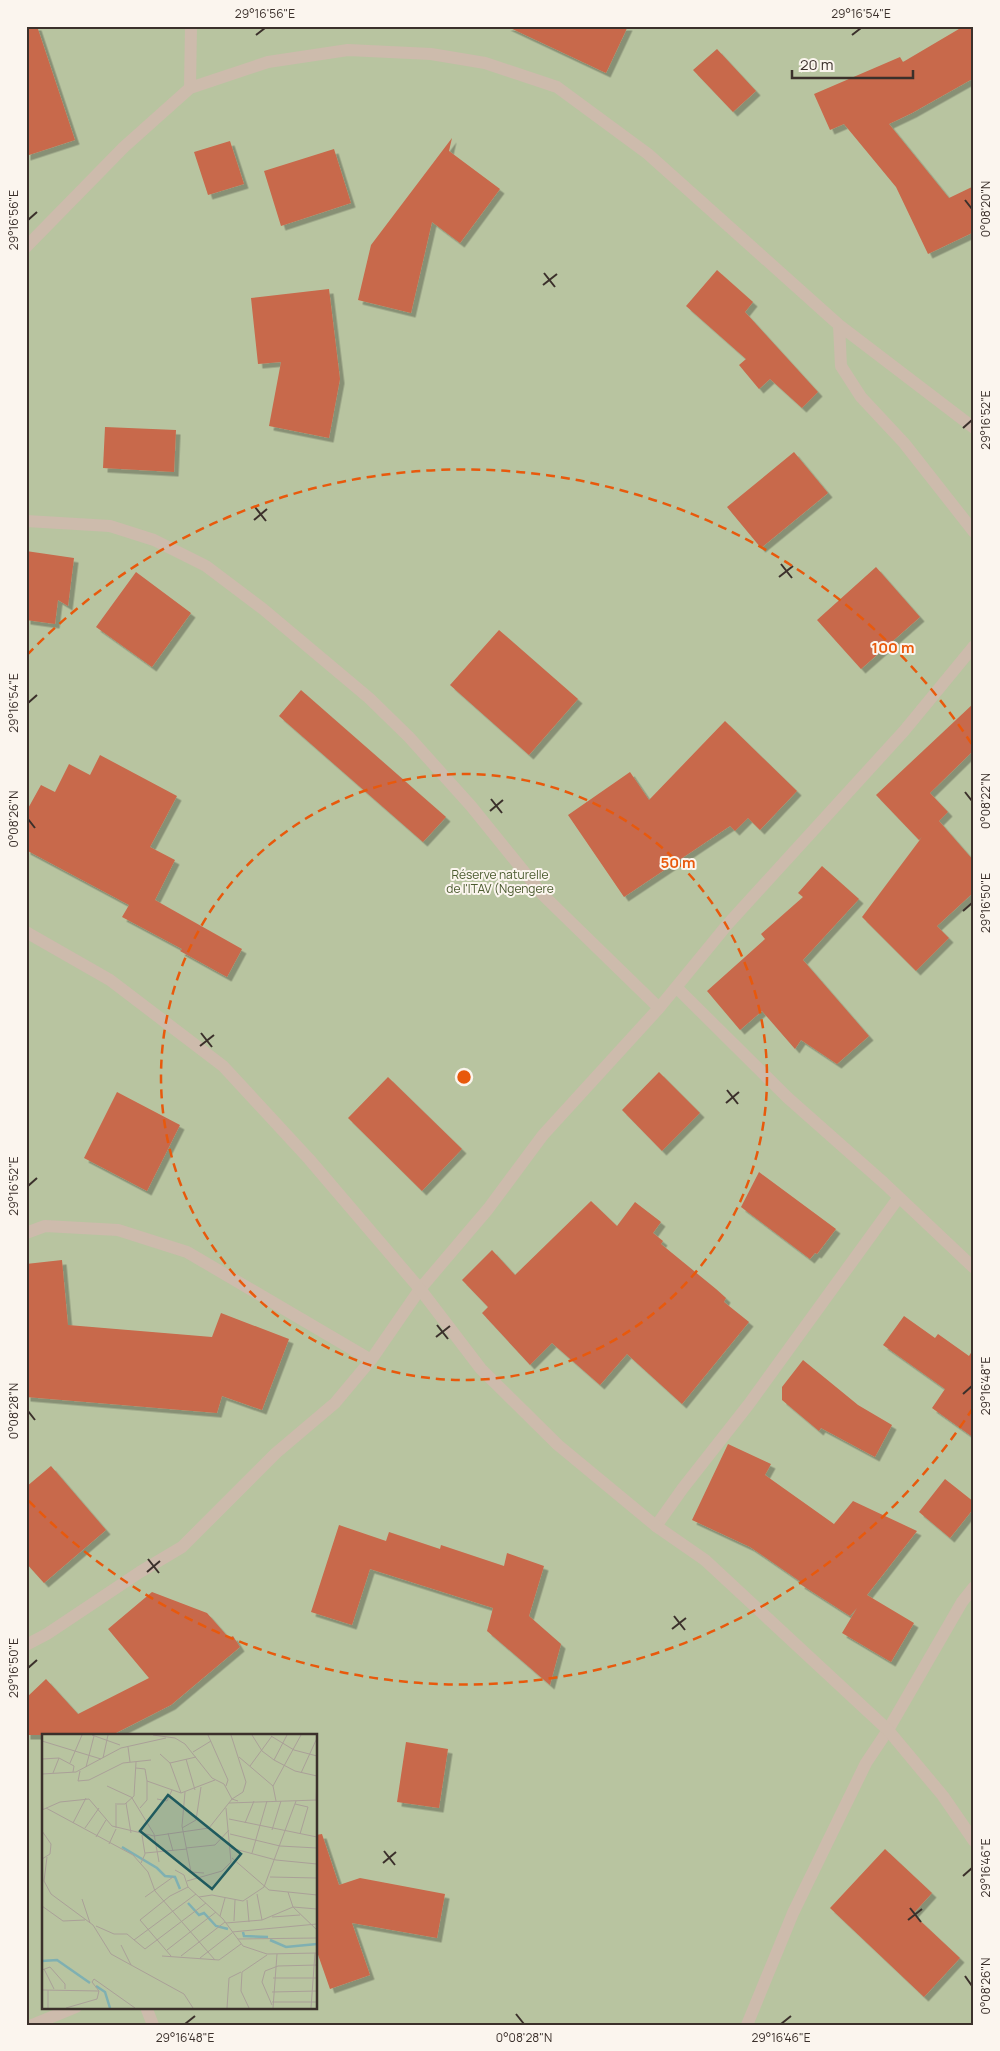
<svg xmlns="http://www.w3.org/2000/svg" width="1000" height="2051" viewBox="0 0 1000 2051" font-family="Manrope,sans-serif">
<defs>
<filter id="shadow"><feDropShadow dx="4.5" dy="4.5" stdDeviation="0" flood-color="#0004"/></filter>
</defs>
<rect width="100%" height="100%" fill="#f4ebe1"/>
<!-- green -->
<path fill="#b8c4a0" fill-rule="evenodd" d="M26 26H974V2025H26ZM44 1735H316V2007H44Z"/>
<!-- building -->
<path fill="#c8694b" filter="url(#shadow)" d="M26 26H37L75 140 26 156Z
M506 26H628L606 73Z
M964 26H974V78L912 113 889 124 949 198 974 186V232L928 254 896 187 844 124 830 130 814 94 900 57 903 62Z
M717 49 756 91 733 112 693 70Z
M452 138 449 151 500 189 460 243 432 222 411 313 358 300 371 245Z
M230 141 244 184 208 195 194 152Z
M334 149 351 203 281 226 264 171Z
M717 270 753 302 745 312 818 392 802 408 770 379 759 389 739 365 746 359 686 306Z
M329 289 340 379 329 438 269 426 281 362 258 364 251 298Z
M105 427 176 430 174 472 103 468Z
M794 452 828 493 761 548 727 507Z
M26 551 74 558 68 606 58 600 55 624 26 620Z
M876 567 920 617 861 669 817 620Z
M136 572 191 613 152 667 96 627Z
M499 630 578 699 529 755 450 685Z
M301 690 446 817 423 842 279 716Z
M974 703V750L930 793 948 812 939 821 974 861V892L937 926 949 938 916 971 862 917 922 837 919 840 876 795Z
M725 721 797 791 760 830 748 818 735 831 730 826 624 897 568 815 630 772 649 800Z
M100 755 177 796 150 847 175 860 155 900 242 949 227 977 180 951 182 949 122 917 129 905 26 850V812L41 785 55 792 69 764 90 775Z
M822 866 859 899 803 960 869 1036 837 1064 801 1040 795 1049 762 1011 740 1030 707 991 765 939 761 934 803 897 798 893Z
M659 1072 700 1113 662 1151 622 1110Z
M388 1077 462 1149 422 1191 348 1118Z
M117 1092 180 1125 147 1191 84 1158Z
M759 1172 836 1229 817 1254 815 1253 810 1259 741 1207Z
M591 1201 617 1226 635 1202 661 1222 653 1233 663 1241 661 1244 716 1289 726 1298 724 1302 749 1322 682 1404 627 1354 600 1385 552 1343 530 1365 482 1313 488 1307 462 1280 492 1250 515 1275Z
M62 1260 68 1325 212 1337 221 1313 289 1339 262 1410 222 1396 217 1413 26 1397V1264Z
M904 1316 935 1338 938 1334 969 1356 974 1348V1438L932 1408 945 1389 883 1345Z
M803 1360 858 1405 892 1425 875 1457 821 1428 819 1431 782 1400V1387Z
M728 1444 771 1464 765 1475 834 1524 853 1501 917 1531 867 1595 914 1623 891 1662 842 1633 857 1608 850 1616 800 1584 801 1582 750 1547 692 1520Z
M51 1466 106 1530 44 1583 26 1563V1487Z
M945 1479 974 1502V1508L950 1538 919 1512Z
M339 1525 386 1541 389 1532 440 1549 441 1545 504 1566 507 1553 544 1566 529 1616 561 1644 550 1685 487 1631 493 1608 370 1569 352 1625 311 1612Z
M152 1592 207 1613 229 1638 233 1636 240 1647 171 1705 112 1735H26V1698L46 1679 78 1714 149 1678 108 1629Z
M406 1742 448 1749 439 1808 397 1802Z
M322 1834 339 1885 360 1878 445 1894 437 1938 352 1923 370 1975 330 1989 316 1949V1835Z
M885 1849 932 1893 913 1914 960 1958 924 1997 830 1908Z"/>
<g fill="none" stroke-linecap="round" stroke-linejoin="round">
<!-- minor -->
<path stroke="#cdbbac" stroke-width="12" d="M190 88 191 26
M26 247 124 147 190 88 268 62 348 50 431 54 485 63 557 87 648 154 839 325 974 428
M839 325 841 366 861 397 904 443 974 532
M26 521 110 526 154 540 206 566 263 609 369 698 409 737 471 806 543 895 659 1008
M677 988 788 1098 884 1183 974 1268
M26 1233 45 1226 118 1230 187 1252 371 1360
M656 1526 683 1488 749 1404 899 1197
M26 1645 47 1634 140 1572 182 1547 276 1453 335 1403 371 1360 420 1289 488 1209 543 1135 659 1008 727 925 904 731 974 646
M146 2007 153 2025
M32 2025 76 2007
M747 2025 793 1913 866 1763 888 1730 962 1602 974 1587"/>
<!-- tertiary -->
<path stroke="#cdbbac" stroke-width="12" d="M26 932 110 980 223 1066 309 1159 420 1289 481 1369 558 1445 656 1526 705 1560 888 1730 943 1796 974 1841"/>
</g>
<!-- ticks -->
<path fill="none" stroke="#3b302b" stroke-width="2" d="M256 35 265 28M852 35 861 28M965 200 972 209M28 220 37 212M544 273 555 287M543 285 557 274M963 428 972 420M255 507 266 521M254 520 267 509M781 564 792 578M779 577 793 566M28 703 37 695M965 792 972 801M491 799 502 813M490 811 503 800M28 819 35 828M963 911 972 903M201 1033 212 1047M200 1046 214 1035M727 1090 738 1104M726 1103 739 1092M28 1186 37 1178M437 1325 448 1339M436 1337 450 1326M963 1394 972 1386M28 1411 35 1420M148 1559 159 1573M147 1572 160 1561M674 1616 685 1630M672 1629 686 1618M28 1668 37 1660M384 1851 395 1865M383 1863 396 1852M963 1876 972 1868M910 1908 921 1922M908 1920 922 1909M965 1976 972 1986M516 2014 524 2024M185 2024 195 2016M781 2024 791 2016"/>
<!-- distance rings -->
<g fill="none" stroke="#e8590c" stroke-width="2.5" stroke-dasharray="9 6">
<circle cx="464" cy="1077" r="303"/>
<path d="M973 1408A607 607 0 0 1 27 1499M27 655A607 607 0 0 1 973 746"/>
</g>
<g text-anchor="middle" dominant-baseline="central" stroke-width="4" stroke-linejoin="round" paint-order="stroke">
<!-- park labels -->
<g font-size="12" fill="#4a5a2e" stroke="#fbf5ee">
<text x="500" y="874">Réserve naturelle<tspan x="500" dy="14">de l'ITAV (Ngengere</tspan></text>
</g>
</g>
<!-- overview -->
<g transform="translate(42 1734)">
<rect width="275" height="275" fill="#f4ebe1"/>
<path d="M0 1H275V274H0Z" fill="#b8c4a0"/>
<path fill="none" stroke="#7fb0b2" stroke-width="2.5" d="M80 113 115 134 123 142 133 143 138 155M146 169 157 181 162 179 174 192 186 195M201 198 202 202 226 203M228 206 244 213 275 210M0 227 15 226 48 249M54 252 63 258 68 274"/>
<path fill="none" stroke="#aaa098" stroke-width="1" d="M50 1 78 11M111 1 133 4 143 10 170 44 182 50 190 65 196 67M166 1 186 46 184 52M189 1 204 48 201 58 190 65M210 1 220 17 232 26 253 37 275 42M229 2 252 16 275 22M0 7 59 25M86 13 88 28M151 18 169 7M118 20 128 29 139 59M197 23 231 52 234 67M61 24 66 1M0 25 17 24 32 32 31 38M144 25 153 56M232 26 245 1M28 29 40 1M128 29 154 23M208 32 230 2M44 33 52 2M94 34 103 35 105 47V66L98 74M38 37 36 47 47 46 81 29 109 26M11 39 17 24M259 39 275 4M0 40 34 38 79 14 124 4M105 47 139 59 173 46M65 52 91 64M231 52 259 1M143 58 140 92 149 138 162 139M0 60 1 76M90 64 112 100 117 128M115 65 125 67 130 56M274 67 275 42M84 69 89 99M187 69 275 66M73 70H83L92 62 94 28M253 70 266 73 258 100M4 74 91 121 106 138 113 157 173 226M0 76 18 68 47 65 70 92 112 102 167 94 190 65M187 85 275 103M31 89 44 64M203 89 212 67M43 94 57 74M74 94V71M140 94 154 86 159 53M230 96 239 67M0 97 9 110 8 120 0 125M126 99 131 117M188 100 238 112 275 114M54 103 64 86M67 110 74 95M144 114 173 111 187 96M189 114 234 126 275 130M103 119 145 115M210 119 225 67M5 123 2 147 9 160 51 191 69 220 142 260 151 274M190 124 227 156 275 161M99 129 103 120 100 101M133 136 142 141 146 153 181 185 201 212 225 220 275 219M228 143 275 144M145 147 180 137 189 128 184 74M246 158 251 173 275 196M215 160 220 186M103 163 131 143M157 163 170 161 201 167 222 153 254 67M40 165 48 189M205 166 207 188M0 172 21 187 43 186M178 182 183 164M230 183 258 181M192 187 193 166M184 189 220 186 251 173 275 175M54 192 72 200H85L103 215 164 169M190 198 275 190M196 205 275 204M92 206 154 160M79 211 89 231M125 216 174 178M120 222 177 226 199 210M129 222 98 186 128 162 146 153M139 222 183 188M158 224 190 199M2 235 12 255M0 236 8 233 23 250V255M231 244H275M0 256 57 257M6 256V274M230 258 275 257M230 268H275M230 271 220 248 223 237 236 232 275 231M24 274 55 265 57 257 50 248 52 245 93 274M185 274 187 244 199 238M207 274 199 257 200 238 225 221M231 274 235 220M269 274 273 219"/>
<path fill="#1f5a5e" fill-opacity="0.15" stroke="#1f5a5e" stroke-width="2.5" d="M126 61 199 120 170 155 98 97Z"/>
<rect width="275" height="275" fill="none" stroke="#3b302b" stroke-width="2.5"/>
</g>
<circle cx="464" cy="1077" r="8" fill="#e8590c" stroke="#fbf5ee" stroke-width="2.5"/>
<g font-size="15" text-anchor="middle" font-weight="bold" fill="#e8590c" stroke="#fbf5ee" stroke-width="4" stroke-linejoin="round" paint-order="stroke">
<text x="893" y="653">100 m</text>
<text x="678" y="868">50 m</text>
</g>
<!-- border -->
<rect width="1000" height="2051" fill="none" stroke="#fbf5ee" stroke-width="55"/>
<!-- scale -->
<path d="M792 70v8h121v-8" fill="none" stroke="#3b302b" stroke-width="2.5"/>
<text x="800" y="70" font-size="15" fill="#3b302b" stroke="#fbf5ee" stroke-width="4" paint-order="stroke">20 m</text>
<rect x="28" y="28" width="944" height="1996" fill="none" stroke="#3b302b" stroke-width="2"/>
<g font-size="12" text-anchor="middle" fill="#3b302b">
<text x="265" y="18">29°16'56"E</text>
<text x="861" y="18">29°16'54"E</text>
<text transform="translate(986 209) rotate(-90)" y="4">0°08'20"N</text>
<text transform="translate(14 220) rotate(-90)" y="4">29°16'56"E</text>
<text transform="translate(986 420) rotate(-90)" y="4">29°16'52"E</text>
<text transform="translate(14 703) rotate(-90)" y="4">29°16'54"E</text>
<text transform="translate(986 801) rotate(-90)" y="4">0°08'22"N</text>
<text transform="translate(14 819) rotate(-90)" y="4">0°08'26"N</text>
<text transform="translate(986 903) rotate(-90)" y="4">29°16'50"E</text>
<text transform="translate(14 1186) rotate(-90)" y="4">29°16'52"E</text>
<text transform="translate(986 1386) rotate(-90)" y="4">29°16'48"E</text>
<text transform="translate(14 1411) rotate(-90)" y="4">0°08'28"N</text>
<text transform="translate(14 1668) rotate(-90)" y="4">29°16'50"E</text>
<text transform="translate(986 1868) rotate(-90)" y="4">29°16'46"E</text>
<text transform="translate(986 1986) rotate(-90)" y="4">0°08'26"N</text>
<text x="185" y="2042">29°16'48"E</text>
<text x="524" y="2042">0°08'28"N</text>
<text x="781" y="2042">29°16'46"E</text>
</g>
</svg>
